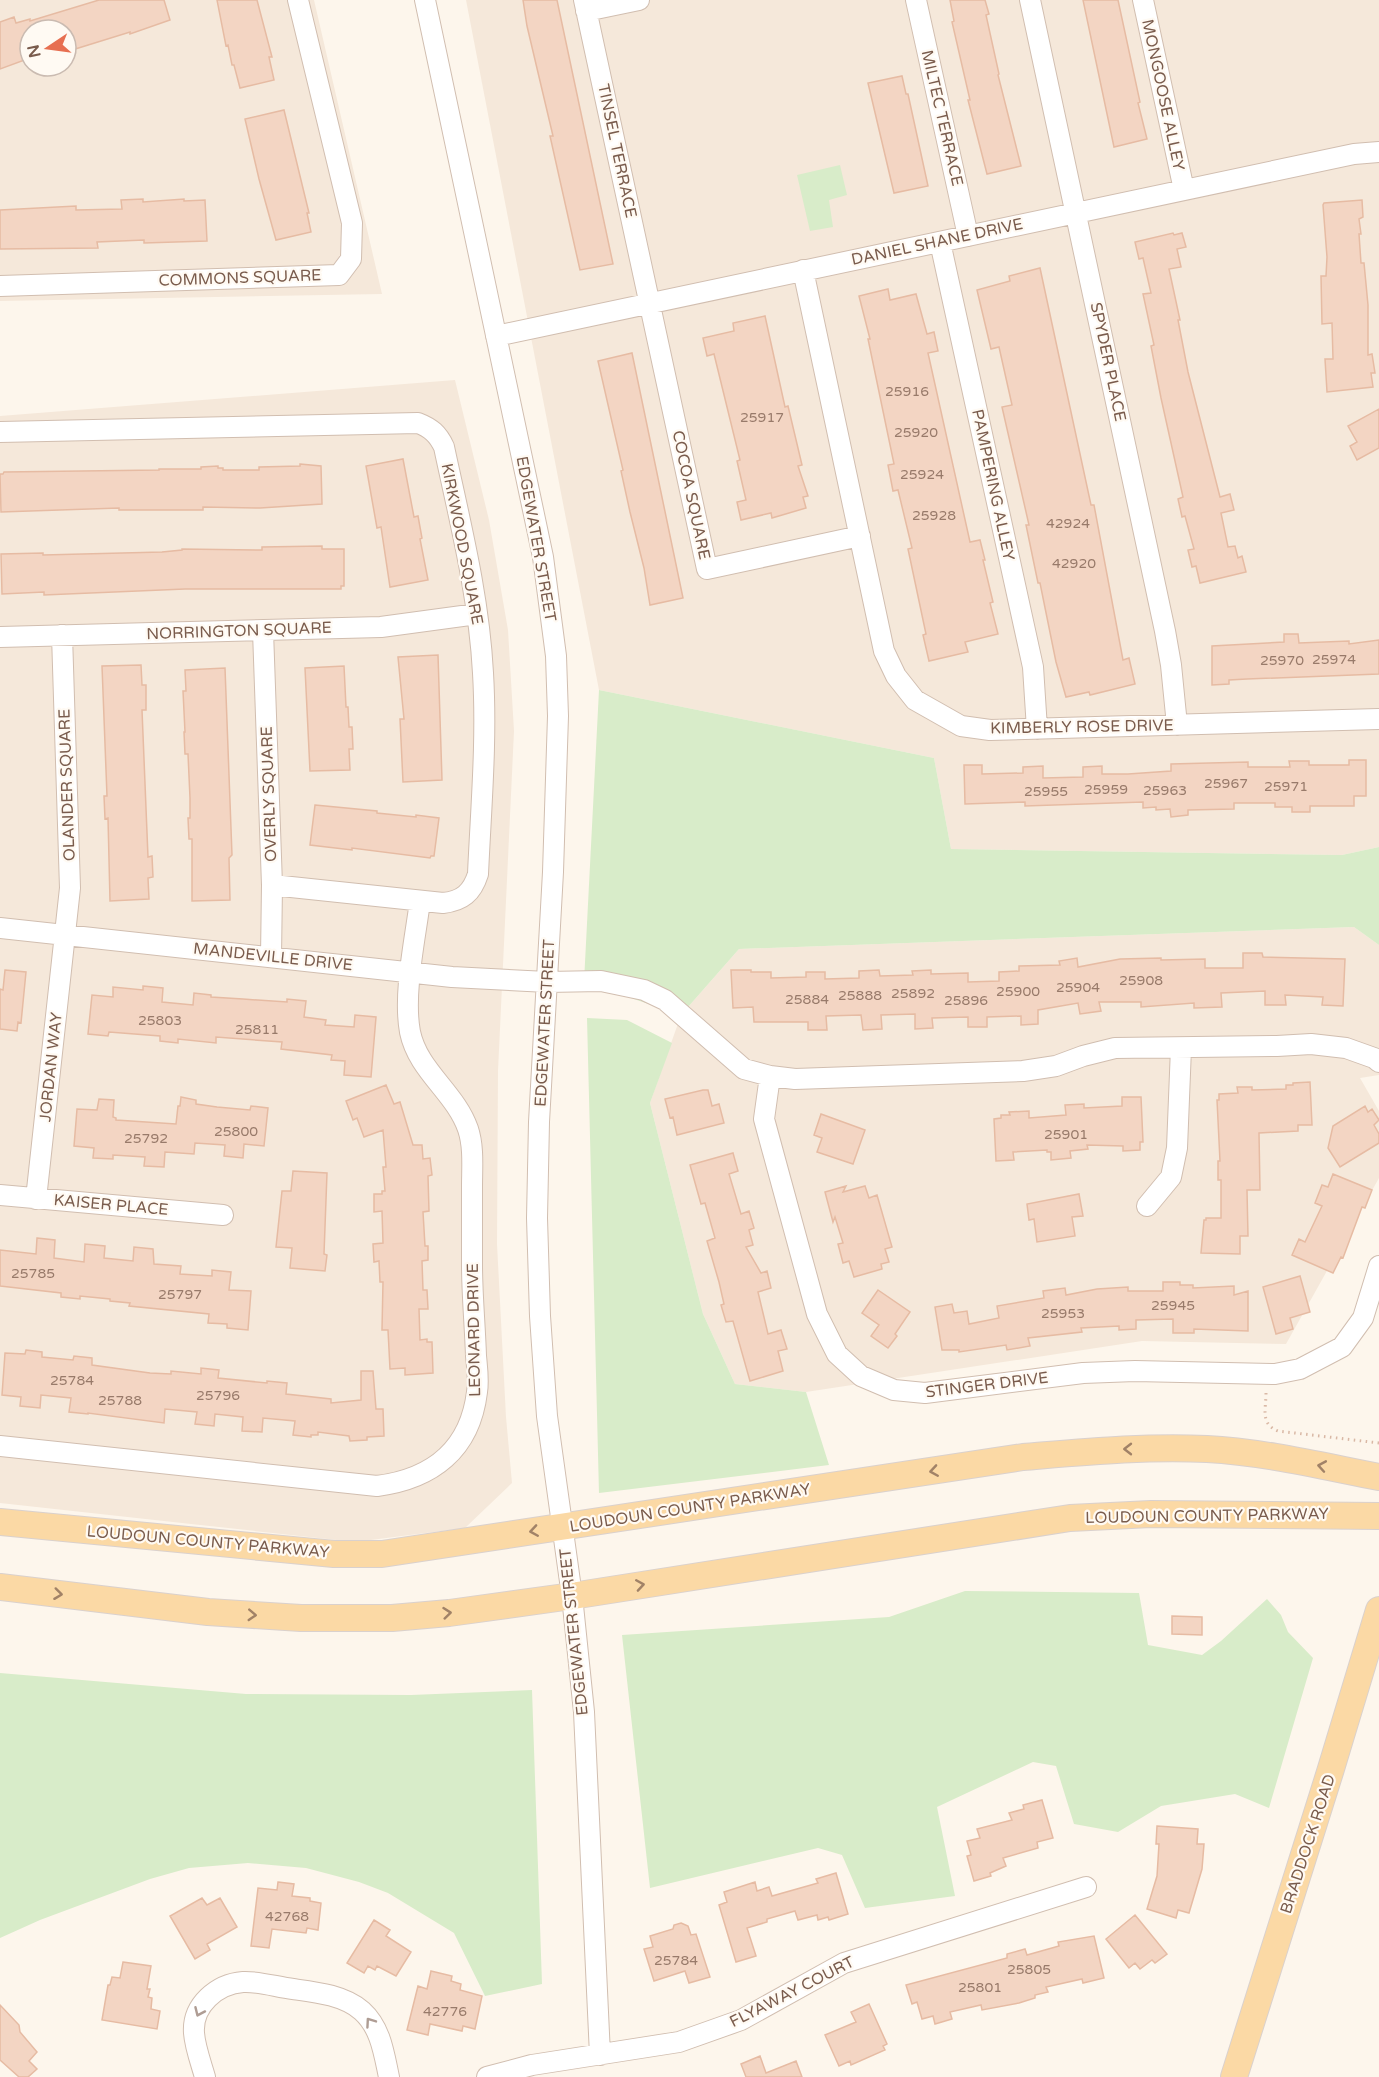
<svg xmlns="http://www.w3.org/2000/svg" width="1379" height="2077" viewBox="0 0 1379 2077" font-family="'Varela Round',sans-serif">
<rect width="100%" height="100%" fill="#fdf6ec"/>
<!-- residential -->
<path fill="#f5e8da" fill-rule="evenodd" d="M0 0H314L382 294 0 301ZM30 30H66V66H30Z
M466 0H1379V847L1342 855 951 849 934 758 599 690Z
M455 380 489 520 508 630 514 731 498 1071 497 1244 506 1417 512 1483 465 1528 355 1542 0 1503V416Z
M1354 927 1379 945V1075L1360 1078 1379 1111V1178L1286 1344 1142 1341 806 1392 735 1384 703 1314 650 1103 681 1015 739 949Z"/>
<!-- green -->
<path fill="#d8ecc9" d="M840 165 847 195 829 200 833 227 810 231 797 175Z
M599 690 934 758 951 849 1342 855 1379 847V945L1354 927 739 949 681 1015 584 982Z
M587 1018 627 1020 672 1043 650 1103 703 1314 735 1384 806 1392 829 1465 599 1493Z
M965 1591 1139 1593 1148 1645 1202 1655 1221 1641 1267 1599 1281 1615 1288 1632 1313 1658 1269 1808 1235 1794 1161 1806 1118 1832 1074 1824 1056 1766 1033 1762 937 1807 955 1896 865 1908 842 1855 818 1848 650 1888 622 1635 889 1617Z
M0 1673 246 1694 411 1695 532 1690 542 1984 485 1996 454 1933 388 1893 359 1882 306 1868 248 1863 189 1868 150 1879 40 1920 0 1938Z"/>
<!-- building -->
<path fill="#f3d5c3" stroke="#e6bba3" stroke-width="1.5" d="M99 0H164L170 20 130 34V32L72 50 66 30H30V58L0 69V22L14 17 16 23 30 19V21Z
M217 0H257L272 57H269L274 80 240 88 234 65H232L228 45 226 46Z
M523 0H557L613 264 580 270 550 136H553L527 26Z
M950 0H985L989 14 986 15 999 74 998 75 1021 166 987 174 968 100H970L952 22 954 21Z
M1083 0H1118L1140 102 1138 103 1147 139 1114 147Z
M902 76 906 94H908L928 186 894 193 868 83Z
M284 110 309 213H307L311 232 276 240 259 179 245 119Z
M143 199V202L184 199V201L205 200 207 241 144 243V240L97 242 98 248 0 249V210L76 206V210L122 209 121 200Z
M1362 200 1363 217 1359 219 1361 234H1359L1361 263H1364L1368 305V355L1372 354 1375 373H1371L1373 387 1327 392 1325 359H1333L1332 323 1322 324 1321 276H1326L1327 257 1323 205 1324 203Z
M1173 233 1174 235 1182 233 1186 247 1177 249 1181 267 1169 269 1180 320H1178L1188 372 1220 497 1230 494 1234 510 1221 513 1228 547 1235 546 1238 558 1242 556 1246 572 1200 583 1196 566 1192 567 1188 550 1194 549 1185 516 1182 517 1178 499 1183 497 1161 398 1151 346 1154 345 1143 294 1151 293 1143 258 1139 259 1135 242Z
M1040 268 1091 505H1094L1123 660 1129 658 1135 684 1090 695 1089 692 1066 697 1056 662 1040 583H1038L1026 525H1029L1002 407 1012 405 999 347 991 349 977 290 1010 281 1009 276Z
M888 289 890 300 916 294 927 334 934 332 938 351 928 353 970 542 980 540 985 560H983L993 602 990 603 998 634 965 642 968 652 929 661 923 635 926 634 908 549 912 548 898 490 893 491 888 465 894 464 868 339H870L859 296Z
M765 316 785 407 788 406 802 465 798 466 808 496 803 497 806 508 772 518 771 513 741 520 737 502 746 500 737 461 740 460 714 354 707 356 703 338 734 331 733 323Z
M632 353 683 598 650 605 644 568 630 512 621 471 623 470 598 361Z
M1379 409V448L1357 460 1350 446 1357 442 1348 426Z
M403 459 414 517 418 516 422 538 420 539 428 580 390 587 381 527 377 528 366 466Z
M300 464 321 466 322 504 260 508 203 507V510H119V508L1 512 0 474H3L4 472 159 470V469H201V467L218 466V468H223V470H259V467L300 466Z
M322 546V549H344V586H341V589H185L44 595V592L2 594 1 554 43 553V555L162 552 182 550V549L262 550V547Z
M1284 634H1298L1299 643 1349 641V644L1379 640V674L1247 679 1229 680V684L1212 685V646L1284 642Z
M438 655 442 780 403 782 400 719H404L398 657Z
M141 665 142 685H146V710H142L148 857 152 856 153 877 148 878 149 899 110 901 108 818 105 819 104 796H107L102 666Z
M344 666 346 707H348L349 727H352L353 749H349L350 770 310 771 305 668Z
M225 668 232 855 229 858 230 900 192 901V839H189L188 818H190V798L188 754H185L184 732H185L183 691H186L185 670Z
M1349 760H1366V796H1354V806H1310V812H1292V807H1275V803H1234V809L1188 810V815L1171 817 1170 809 1156 810V807L1143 808V802L1025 806V802L965 804 964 765H982V774L1023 773V767L1043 766V778L1083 777V767L1102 766V774H1128L1171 771V764L1248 762V767H1290L1289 761H1309V765H1349Z
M315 805 377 811V813L416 817V815L439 818 434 856H431L430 858 352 848V850L310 845Z
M1243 953H1262L1263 957 1345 959 1343 1006 1322 1005 1323 997 1285 995 1286 1005H1265V991L1221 993 1222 1007 1194 1008V1003L1141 1007V1002H1099L1101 1011 1080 1014 1078 1003 1038 1010V1024L1021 1025V1016L987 1017V1027H968V1017L932 1018 933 1028 915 1029V1014L881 1015 882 1029 863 1030 861 1015 826 1016 827 1030H808V1022H754L753 1007 733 1008 731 970H751V972H771V978L806 977V972H825V979L859 978V971L879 970 880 976 913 975 912 971 931 970V974L968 973V982L999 981V972L1019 971V966L1060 965 1059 961 1077 958 1078 967 1120 959 1161 958V960L1205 959V968H1243Z
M5 970 26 972 21 1023 18 1022 17 1031 0 1029V989L3 990Z
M143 986 163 988 162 1002 193 1005 194 993 211 995V997L243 999 287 1002V999L306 1001 304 1017 326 1020 325 1025 354 1027 355 1015 376 1017 371 1077 344 1075 345 1061 331 1060 332 1055 281 1049 282 1042 216 1037V1043L178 1039V1043L160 1041V1036L109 1032 108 1036 88 1034 92 995 113 997V987L143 990Z
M1310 1082 1312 1125H1298V1131L1259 1133 1260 1190H1247L1248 1236H1240V1254L1201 1253 1204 1220H1206V1218H1221V1180H1218V1161H1220L1217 1100H1219V1094L1238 1093 1237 1087H1252V1090L1286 1089V1085H1293V1083Z
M386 1085 394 1104 400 1102 413 1145H422L423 1159 430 1158 432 1175 428 1176 429 1211 423 1212 425 1246H428V1260L422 1261 423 1290H427L428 1309H419L420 1340 427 1339V1342H432L433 1373 405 1375V1368L390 1369 388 1330H382L383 1282H380L379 1261 374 1262 373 1244 383 1243 382 1211 374 1212V1194H382V1191H385L383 1167H386L383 1130 364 1137 357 1118 353 1120 346 1101Z
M703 1090H708L712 1106 719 1104 724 1123 677 1135 673 1117 670 1118 665 1099Z
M181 1097 196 1100V1104L217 1107 250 1110 251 1106 268 1108 264 1146 244 1144 243 1158 224 1156 225 1145 195 1143 194 1154 165 1152 164 1167 144 1166 145 1157 113 1155V1159L93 1158 94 1148 74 1146 77 1109 97 1110 99 1099 114 1100 113 1117 116 1118V1120L176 1124 178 1106H180Z
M1122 1097H1141L1143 1142H1140V1150L1123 1151V1146L1087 1145 1088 1149 1070 1151 1071 1158 1051 1160V1152H1047V1150L1013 1152 1014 1160 996 1161 994 1119 1001 1118V1115H1010L1009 1112 1029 1111V1118L1066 1115 1065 1105 1084 1104V1108L1122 1106Z
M1365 1106 1368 1112 1372 1109 1379 1120 1374 1125 1379 1134V1143L1340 1167 1328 1148 1333 1126Z
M821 1114 865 1130 853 1164 817 1152 822 1138 814 1135Z
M733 1153 738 1171 729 1174 741 1214 749 1211 754 1228 749 1230 753 1245 746 1247 761 1273 767 1271 771 1288 758 1292 768 1334 781 1330 787 1349 778 1351 783 1371 750 1381 733 1321 726 1322 721 1305 724 1304 719 1282 707 1241 715 1238 705 1203 701 1204 690 1165Z
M293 1171 327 1173 324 1254 327 1255 325 1271 290 1268 292 1248 276 1247 282 1191H291Z
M1333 1174 1372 1190 1365 1208 1362 1207 1343 1258 1341 1257 1333 1273 1292 1255 1299 1239 1305 1242 1322 1206 1315 1203 1322 1185 1328 1187Z
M846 1186 843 1192 865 1186 869 1198 877 1195 892 1247 885 1249 889 1262 881 1264 882 1269 854 1277 849 1261 843 1263 838 1244 843 1243 835 1217 833 1222 825 1192Z
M1079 1194 1083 1216 1072 1217 1075 1236 1037 1242 1034 1219 1029 1220 1027 1204Z
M37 1238 55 1240 54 1258 84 1262 85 1244 105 1246 104 1258 133 1261 134 1247 153 1249 154 1264 181 1266 180 1274 212 1276V1270L231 1272 229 1290 251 1291 248 1330 227 1328V1324L208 1323 209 1314 129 1306 130 1303 110 1301V1299L80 1296V1299L61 1297V1293L0 1286V1250L36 1254Z
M1300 1276 1310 1312 1290 1318 1293 1329 1276 1334 1263 1287Z
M1163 1282H1180V1285H1193V1288L1234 1286V1295L1248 1291V1331L1194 1329V1333H1173V1319L1136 1320V1329L1119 1330V1326L1081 1328 1082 1332 1028 1338 1030 1346 1007 1350 1006 1345 959 1352V1350H942L935 1307 952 1304 954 1313 967 1311 969 1324 999 1318 997 1306 1044 1298 1043 1291 1065 1288 1066 1295 1097 1289 1128 1287V1291H1163Z
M878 1290 910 1312 895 1334 897 1336 888 1348 871 1336 879 1325 862 1313Z
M26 1350 42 1352V1357L73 1360 74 1356 92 1358V1365L150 1373 171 1374V1371L201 1374V1368L219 1370 218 1378 267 1383V1381L287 1383 286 1394 331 1399V1403L361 1400V1371H373L376 1409H383L384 1436 367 1437V1440L350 1441 349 1436 318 1432V1435H311V1437L293 1435 295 1421 263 1418 262 1432 242 1431 243 1417 215 1414 214 1426 195 1424 197 1412 165 1409 164 1423 88 1413V1414L69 1412 71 1398 41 1395 40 1408 20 1406 21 1397 2 1395 5 1353 25 1354Z
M1172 1616 1202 1617V1635L1172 1634Z
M1042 1800 1053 1838 1037 1842 1038 1848 1003 1858 1006 1866 990 1873 991 1876 974 1881 967 1856 971 1855 967 1841 980 1838 977 1829 1012 1820 1009 1813 1024 1809 1023 1805Z
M1157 1826 1198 1829 1197 1844H1204L1202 1869 1189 1913 1178 1910 1176 1918 1147 1909 1157 1876 1159 1844H1156Z
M836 1873 848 1914 829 1920 828 1917 818 1920 817 1915 798 1920 795 1911 767 1919V1922L747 1928 756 1956 736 1962 719 1905 727 1902 724 1892 755 1882 757 1891 769 1887 772 1896 818 1883 816 1879Z
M278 1882 294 1884 292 1896 310 1898V1901L321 1903 318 1930 307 1928 306 1933 272 1929 269 1948 251 1946 258 1888 277 1890Z
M202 1898 207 1905 220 1898 237 1927 207 1944 210 1950 195 1959 170 1916Z
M1135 1915 1167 1954 1155 1963 1152 1960 1140 1969 1135 1963 1129 1968 1106 1939Z
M374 1920 390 1930 386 1936 411 1952 396 1976 377 1966 375 1970 368 1966 364 1973 347 1963Z
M681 1923 688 1926 691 1935 696 1934 710 1977 689 1983 685 1971 654 1981 644 1949 653 1947 650 1936 673 1929 674 1925Z
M1094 1936 1104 1978 1083 1983 1082 1979 1046 1987 1048 1992 1035 1995V1998L1019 2003 982 2010 981 2005 950 2012 952 2019 935 2024 933 2016 922 2019 917 2002 912 2004 906 1985 1007 1958V1954L1025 1949 1027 1955 1059 1946 1058 1942Z
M123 1962 151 1966 147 1989H150L148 1997 152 1998 151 2009 160 2011 157 2029 102 2020 108 1985H110L112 1977 120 1978Z
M431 1971 452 1976 451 1981 461 1984 460 1990 482 1996 475 2029 463 2026 462 2031 430 2024 428 2035 407 2030 418 1986 427 1989Z
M869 2004 887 2044 883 2046 885 2050 851 2065 850 2061 839 2066 825 2035 856 2022 851 2012Z
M0 2005 19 2025 20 2032 37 2052 29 2061 37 2069 28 2077H19L0 2060Z
M760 2056 766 2073 796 2061 802 2077H746L741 2064Z"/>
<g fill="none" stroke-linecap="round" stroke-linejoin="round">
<defs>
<path id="minor" d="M425 0 543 557 556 656 558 716 553 872 539 1122 537 1218 540 1316 547 1416 572 1596 584 1712 600 2055
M584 0 707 569 860 536
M916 0 968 236
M1030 0 1165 631 1171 665 1177 725
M1143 0 1184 190
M586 11 639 0
M940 242 1033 667 1037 729
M803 270 884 651 896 676 915 700 961 726 990 730 1379 719
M0 286 339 275 351 259 352 223 298 0
M496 336 1354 154 1379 152
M0 432 418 423C431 428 438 434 444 447 460 522 479 596 483 673 487 740 481 807 478 874 472 893 462 901 443 903L272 885
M263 631 272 885 271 957
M0 637 381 627 477 614
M0 928 452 977 547 982 601 981 644 990 665 1000 744 1069 770 1076 795 1079 1023 1071 1056 1066 1083 1056 1115 1048 1277 1046 1311 1044 1346 1048 1374 1058 1379 1062
M770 1076 764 1119 817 1314 837 1354 861 1376 894 1390 925 1393 1083 1373 1135 1371 1275 1374 1300 1369 1342 1347 1363 1318 1379 1266
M0 1195 223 1215
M36 1199 70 888 62 635
M1147 1206 1171 1177 1177 1148 1181 1048
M0 1446 377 1486C432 1479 470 1450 477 1392 479 1380 477 1367 476 1356 475 1325 472 1295 472 1265 472 1239 472 1213 472 1187 472 1168 474 1147 468 1129 455 1092 418 1071 410 1032 403 994 415 940 420 901
M205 2077C201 2063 195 2047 194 2033 192 2005 217 1984 243 1982 258 1981 277 1987 293 1989 315 1992 344 1995 362 2011 381 2028 384 2054 389 2077
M487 2077 532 2065 679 2042 741 2020 844 1963 1086 1887"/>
<path id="major" d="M0 1522 334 1554H382L1023 1457C1084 1452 1145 1446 1207 1449 1264 1452 1322 1466 1379 1477
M0 1587 208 1612 301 1618H392L449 1613 572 1596 1070 1518 1151 1514 1379 1516
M1234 2077 1330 1772 1379 1610"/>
</defs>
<!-- minor casing -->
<use href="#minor" stroke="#d1beb0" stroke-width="22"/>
<!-- major casing -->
<use href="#major" stroke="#dad1cd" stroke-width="28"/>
<!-- path -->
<path stroke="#d9b8a5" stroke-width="3" stroke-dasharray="1.5 4.5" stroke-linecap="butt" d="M1266 1393C1266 1409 1260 1424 1278 1431L1379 1443"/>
<!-- minor -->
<use href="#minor" stroke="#fff" stroke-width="20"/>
<!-- major -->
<use href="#major" stroke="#fbd9a5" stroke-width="26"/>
</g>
<!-- one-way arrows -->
<defs><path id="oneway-chevron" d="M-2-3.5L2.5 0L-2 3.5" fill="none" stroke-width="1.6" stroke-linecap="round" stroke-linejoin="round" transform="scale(1.5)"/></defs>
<g stroke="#a18267">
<use href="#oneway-chevron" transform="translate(1128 1449) rotate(-180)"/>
<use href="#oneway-chevron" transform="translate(1322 1466) rotate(-170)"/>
<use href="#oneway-chevron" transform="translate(934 1471) rotate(171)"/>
<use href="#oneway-chevron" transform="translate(534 1531) rotate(171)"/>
<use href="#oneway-chevron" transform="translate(640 1585) rotate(-9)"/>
<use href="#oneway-chevron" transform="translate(58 1594) rotate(7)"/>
<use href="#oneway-chevron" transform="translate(447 1613) rotate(-6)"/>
<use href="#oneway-chevron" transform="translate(252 1615) rotate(3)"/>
</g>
<g stroke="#af9d94">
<use href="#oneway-chevron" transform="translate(199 2012) rotate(114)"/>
<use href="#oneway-chevron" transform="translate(370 2022) rotate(-125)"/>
</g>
<g text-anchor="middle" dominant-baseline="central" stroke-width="4.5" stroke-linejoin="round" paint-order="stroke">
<!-- number labels -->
<g font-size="14" fill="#987a6a">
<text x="907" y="391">25916</text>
<text x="762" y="417">25917</text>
<text x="916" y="432">25920</text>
<text x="922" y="474">25924</text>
<text x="934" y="515">25928</text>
<text x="1068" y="523">42924</text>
<text x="1074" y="563">42920</text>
<text x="1334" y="659">25974</text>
<text x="1282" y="660">25970</text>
<text x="1226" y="783">25967</text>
<text x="1286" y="786">25971</text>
<text x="1106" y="789">25959</text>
<text x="1165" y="790">25963</text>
<text x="1046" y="791">25955</text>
<text x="1141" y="980">25908</text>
<text x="1078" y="987">25904</text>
<text x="1018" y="991">25900</text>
<text x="913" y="993">25892</text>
<text x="860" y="995">25888</text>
<text x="807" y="999">25884</text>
<text x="966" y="1000">25896</text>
<text x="160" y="1020">25803</text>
<text x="257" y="1029">25811</text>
<text x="236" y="1131">25800</text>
<text x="1066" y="1134">25901</text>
<text x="146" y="1138">25792</text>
<text x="33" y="1273">25785</text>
<text x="180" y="1294">25797</text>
<text x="1173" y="1305">25945</text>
<text x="1063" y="1313">25953</text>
<text x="72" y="1380">25784</text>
<text x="218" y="1395">25796</text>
<text x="120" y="1400">25788</text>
<text x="287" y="1916">42768</text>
<text x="676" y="1960">25784</text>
<text x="1029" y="1969">25805</text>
<text x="980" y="1987">25801</text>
<text x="445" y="2011">42776</text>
</g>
<!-- street labels -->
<g font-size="16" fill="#7a5c4d" stroke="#fffaf3">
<text transform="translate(1163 95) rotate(78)">MONGOOSE ALLEY</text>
<text transform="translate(942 118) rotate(77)">MILTEC TERRACE</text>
<text transform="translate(617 151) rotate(78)">TINSEL TERRACE</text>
<text transform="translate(937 242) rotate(-12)">DANIEL SHANE DRIVE</text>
<text transform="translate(240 278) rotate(-2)">COMMONS SQUARE</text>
<text transform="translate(1108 362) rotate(78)">SPYDER PLACE</text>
<text transform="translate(993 485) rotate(78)">PAMPERING ALLEY</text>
<text transform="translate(691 495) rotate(78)">COCOA SQUARE</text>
<text transform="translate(536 539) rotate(80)">EDGEWATER STREET</text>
<text transform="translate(462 544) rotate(79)">KIRKWOOD SQUARE</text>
<text transform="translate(239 631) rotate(-2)">NORRINGTON SQUARE</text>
<text transform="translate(1082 727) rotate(-1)">KIMBERLY ROSE DRIVE</text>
<text transform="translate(67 785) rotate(-92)">OLANDER SQUARE</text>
<text transform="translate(269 794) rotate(-92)">OVERLY SQUARE</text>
<text transform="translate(273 957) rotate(6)">MANDEVILLE DRIVE</text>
<text transform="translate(545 1023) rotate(-87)">EDGEWATER STREET</text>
<text transform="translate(51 1067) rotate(-84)">JORDAN WAY</text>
<text transform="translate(111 1205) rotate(5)">KAISER PLACE</text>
<text transform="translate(474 1330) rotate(-91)">LEONARD DRIVE</text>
<text transform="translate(987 1385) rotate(-7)">STINGER DRIVE</text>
<text transform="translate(690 1508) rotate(-9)">LOUDOUN COUNTY PARKWAY</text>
<text transform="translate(1207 1516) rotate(-1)">LOUDOUN COUNTY PARKWAY</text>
<text transform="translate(208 1542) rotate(5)">LOUDOUN COUNTY PARKWAY</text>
<text transform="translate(574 1632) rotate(-96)">EDGEWATER STREET</text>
<text transform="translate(1308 1844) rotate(-72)">BRADDOCK ROAD</text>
<text transform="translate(792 1992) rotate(-27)">FLYAWAY COURT</text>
</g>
</g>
<!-- north arrow -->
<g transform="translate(48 48) rotate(257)"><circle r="28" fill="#fffaf3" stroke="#cabbb1" stroke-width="1.5"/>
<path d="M0-4.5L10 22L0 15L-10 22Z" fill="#e76f51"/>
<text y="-9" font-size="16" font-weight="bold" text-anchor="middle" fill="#7a5c4d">N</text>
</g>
</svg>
